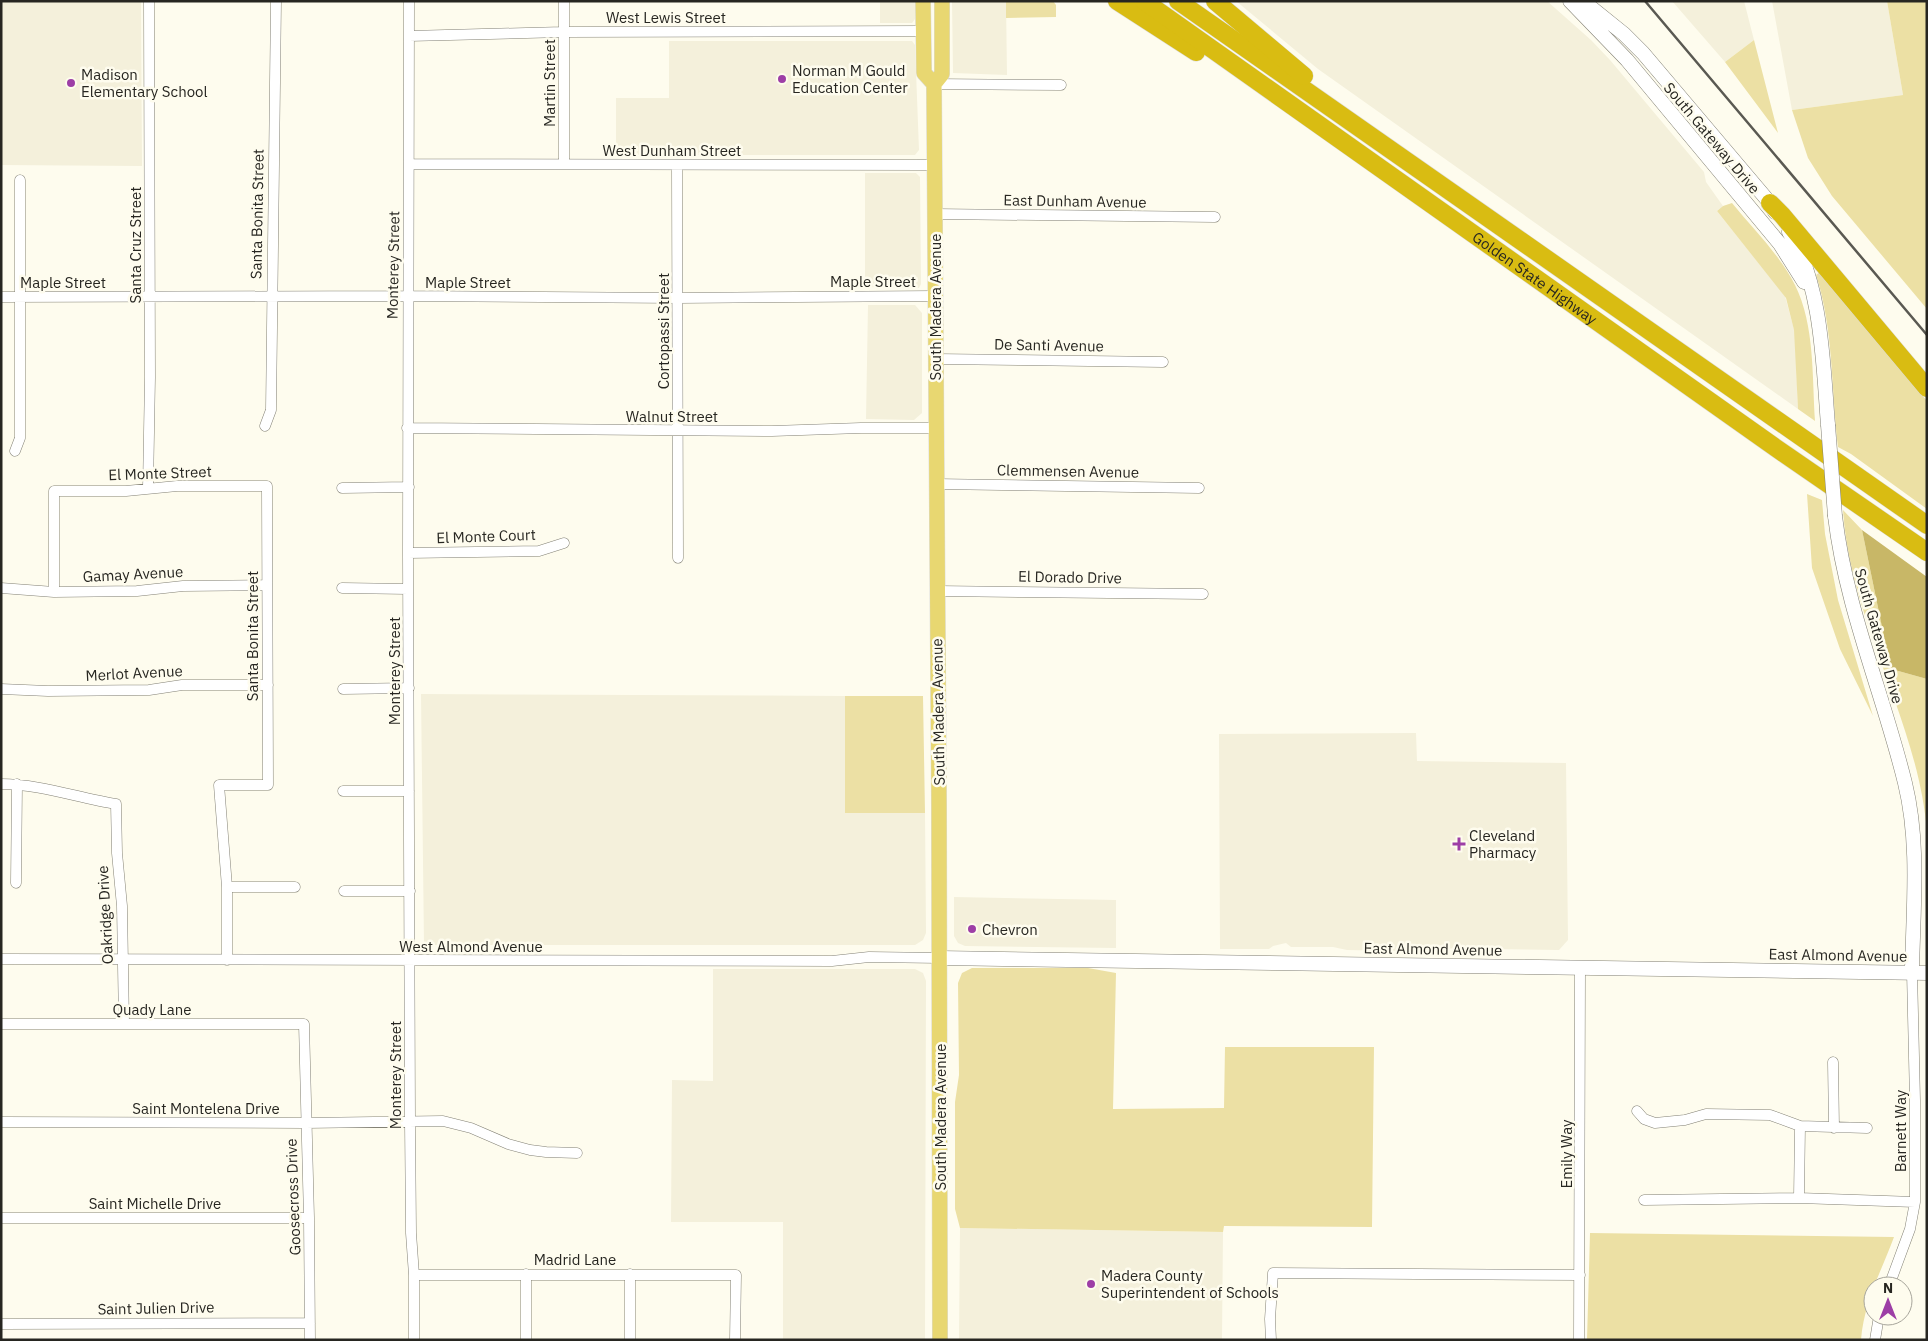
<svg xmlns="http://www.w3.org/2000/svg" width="1928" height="1341" viewBox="0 0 1928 1341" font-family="'IBM Plex Sans',sans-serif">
<rect width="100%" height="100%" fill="#fefcee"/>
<!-- built -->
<path fill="#f4f0db" d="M1 1H141L142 166 1 165Z
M880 1H915V19L912 23H880Z
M952 1H1006L1007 75 953 73Z
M1236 1H1547L1591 40 1610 60 1704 172 1706 182 1723 206 1717 211 1785 296 1795 333 1798 409 1318 69Z
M1672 1H1744L1754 40 1725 62Z
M1772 1H1887L1903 95 1792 110Z
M669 41H912L915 45 919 150 915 155H616V98H669Z
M865 173H916L920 177 921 284 919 288 865 287Z
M868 305H915L922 313V413L914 420 866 419Z
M421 694 845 696V813H925L926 933 923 940 915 945H424Z
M1416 733 1417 761 1566 763 1568 940 1559 950 1425 948 1400 951 1347 950 1333 947H1291L1286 943 1273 946 1269 949H1220L1219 734Z
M954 897 1116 900V948L965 946 958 943 954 936Z
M713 969H915L923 973 926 981 925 1340H783V1222H671L672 1080 713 1081Z
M960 1228 1223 1232 1222 1340H959Z"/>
<!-- green -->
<path fill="#ece0a4" d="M1006 1H1053L1056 5V17L1006 18Z
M1887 1H1927V309L1832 196 1808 158 1792 110 1903 95Z
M1754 40 1778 133 1725 62Z
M1732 203C1753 229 1780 255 1795 285 1815 325 1812 377 1815 421L1798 409 1794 330 1786 298 1717 211 1723 206Z
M1820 272 1927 401V509L1851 454 1838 447C1831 390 1834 330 1816 275Z
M1807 494 1822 500 1825 534 1838 600 1873 716 1840 649 1812 568Z
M1843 510 1862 530 1888 656 1884 667 1927 679V832C1918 720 1850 622 1843 510Z
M845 696H923L925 813H845Z
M972 968H1088L1116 973 1113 1109 1224 1108 1225 1047H1374L1372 1227 1224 1226 1223 1232 960 1228 955 1209V1102L959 1075 958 983 962 973Z
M1590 1233 1894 1237C1881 1272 1864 1302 1861 1340H1587Z"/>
<!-- water -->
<path fill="#c8b767" d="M1862 530 1927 577V679L1884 667 1888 656Z"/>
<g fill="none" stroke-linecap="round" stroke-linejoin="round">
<defs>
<path id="street" d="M409 1 408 553 410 1121 411 1233 414 1275V1340
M564 1V164
M409 36 563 32 924 31
M934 84 1061 85
M409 164 935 165
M677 165 678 558
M935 214 1215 217
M1 297 407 296 678 298 935 296
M936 359 1163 362
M265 426 271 410 276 1
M407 428 772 431 861 428H936
M15 451 20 438V180
M936 484 1199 488
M148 488 150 377 149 1
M342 488 409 487
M408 553 539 551 564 543
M1 588 54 592 137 591 183 586 267 585
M342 588 408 589
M937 591 1203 594
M54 592V491H126L177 486H267L268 785H219L227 887V960
M1 689 48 691 149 690 182 685H268
M343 689 409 688
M1 784C40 784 78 798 116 804L117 853 122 906 124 1024
M343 791H409
M16 883 17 784
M227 887H295
M344 891H410
M1 959 832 961 869 957 940 958
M1 1024H304L309 1218 310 1340
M1833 1062 1834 1128
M1637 1111 1644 1119 1655 1123 1685 1120 1706 1114 1770 1115 1800 1126 1867 1128
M1 1122 306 1123 443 1121 471 1128 508 1144 530 1150 546 1152 577 1153
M1799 1198 1800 1126
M1644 1200 1799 1198 1915 1202
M1 1218H309
M630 1274V1340
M414 1275H736L735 1340
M1889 1286 1910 1229 1915 1202V1100L1912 972
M1 1324 310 1323
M526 1340V1274
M1271 1340 1270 1319 1273 1273 1580 1275
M1579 1340 1580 968
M1875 1340 1879 1316"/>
<path id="secondary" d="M1570 1 1627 60 1780 244 1804 282
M1583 1 1624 34 1643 53 1770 203 1775 212
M1789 232C1822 284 1823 364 1828 425
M1835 516C1846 609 1883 693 1905 783 1920 844 1913 910 1912 972
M940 958 1927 973"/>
<path id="primary" d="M923 1 924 73 934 84
M940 1340 939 806 934 84 942 74V1"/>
<g id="highway">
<path d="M1117 1 1196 52"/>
<path id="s1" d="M1144 1 1776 448 1927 552"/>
<path d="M1178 1 1927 525"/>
<path d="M1215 1 1304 76"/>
<path d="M1770 203 1782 215 1927 388"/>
</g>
</defs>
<!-- street casing -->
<use href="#street" stroke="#838175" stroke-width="11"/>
<!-- secondary casing -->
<use href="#secondary" stroke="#838175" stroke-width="15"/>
<!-- primary casing -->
<use href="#primary" stroke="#dcdcdb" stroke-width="16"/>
<!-- highway casing -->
<use href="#highway" stroke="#dcdcdb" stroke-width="19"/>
<!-- street -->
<use href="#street" stroke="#fff" stroke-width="10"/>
<!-- secondary -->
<use href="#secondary" stroke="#fff" stroke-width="14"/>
<!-- primary -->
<use href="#primary" stroke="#e8d771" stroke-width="15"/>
<!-- highway -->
<use href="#highway" stroke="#d9bc12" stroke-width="18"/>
<!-- rail -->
<path stroke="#5a5952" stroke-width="2.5" d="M1645 1 1927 335"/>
<defs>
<path id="secondary-bridge" d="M1828 425 1835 516"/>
</defs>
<!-- secondary-bridge casing -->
<use href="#secondary-bridge" stroke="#838175" stroke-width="15" stroke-linecap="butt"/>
<!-- secondary-bridge -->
<use href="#secondary-bridge" stroke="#fff" stroke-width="14"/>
</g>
<!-- markers -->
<g fill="#9d3ea6" stroke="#fefcee" stroke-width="2">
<circle cx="782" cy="79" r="5"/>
<circle cx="71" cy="83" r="5"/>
<path d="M1456.5 836.5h5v5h5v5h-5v5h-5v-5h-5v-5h5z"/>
<circle cx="972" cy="929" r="5"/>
<circle cx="1091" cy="1284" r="5"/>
</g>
<g text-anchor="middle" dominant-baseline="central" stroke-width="5" stroke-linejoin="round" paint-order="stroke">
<!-- street labels -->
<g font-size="15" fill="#272621" stroke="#fefcee">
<text x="666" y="17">West Lewis Street</text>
<text transform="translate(549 83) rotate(-90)">Martin Street</text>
<text transform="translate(1712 138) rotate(50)">South Gateway Drive</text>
<text x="672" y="150">West Dunham Street</text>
<text transform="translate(1075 201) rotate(1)">East Dunham Avenue</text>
<text transform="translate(257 214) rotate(-89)">Santa Bonita Street</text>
<text transform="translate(135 245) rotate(-90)">Santa Cruz Street</text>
<text transform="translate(393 265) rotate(-89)">Monterey Street</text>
<text stroke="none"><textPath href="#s1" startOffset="479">Golden State Highway</textPath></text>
<text x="873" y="281">Maple Street</text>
<text x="63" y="282">Maple Street</text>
<text x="468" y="282">Maple Street</text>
<text transform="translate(935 307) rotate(-90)">South Madera Avenue</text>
<text transform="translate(663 331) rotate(-90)">Cortopassi Street</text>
<text transform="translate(1049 345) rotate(1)">De Santi Avenue</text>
<text x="672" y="416">Walnut Street</text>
<text transform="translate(1068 471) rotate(1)">Clemmensen Avenue</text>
<text transform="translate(160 473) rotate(-2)">El Monte Street</text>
<text transform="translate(486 536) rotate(-2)">El Monte Court</text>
<text transform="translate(133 574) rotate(-3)">Gamay Avenue</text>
<text transform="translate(1070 577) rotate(1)">El Dorado Drive</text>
<text transform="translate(252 636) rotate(-90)">Santa Bonita Street</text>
<text transform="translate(1879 636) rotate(74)">South Gateway Drive</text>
<text transform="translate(394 671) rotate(-90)">Monterey Street</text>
<text transform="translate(134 673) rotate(-3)">Merlot Avenue</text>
<text transform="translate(938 712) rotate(-91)">South Madera Avenue</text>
<text transform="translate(105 915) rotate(-93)">Oakridge Drive</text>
<text x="471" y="946">West Almond Avenue</text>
<text transform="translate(1433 949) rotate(1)">East Almond Avenue</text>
<text transform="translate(1838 955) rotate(1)">East Almond Avenue</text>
<text x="152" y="1009">Quady Lane</text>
<text transform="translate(395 1075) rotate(-90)">Monterey Street</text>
<text x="206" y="1108">Saint Montelena Drive</text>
<text transform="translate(940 1117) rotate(-90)">South Madera Avenue</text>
<text transform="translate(1900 1131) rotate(-90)">Barnett Way</text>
<text transform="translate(1566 1154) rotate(-90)">Emily Way</text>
<text transform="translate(293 1197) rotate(-92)">Goosecross Drive</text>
<text x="155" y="1203">Saint Michelle Drive</text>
<text x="575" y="1259">Madrid Lane</text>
<text transform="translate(156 1308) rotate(-1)">Saint Julien Drive</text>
</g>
<!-- poi labels -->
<g font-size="15" fill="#272621" stroke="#fefcee" text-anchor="start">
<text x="792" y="70">Norman M Gould<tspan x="792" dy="17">Education Center</tspan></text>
<text x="81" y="74">Madison<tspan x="81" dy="17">Elementary School</tspan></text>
<text x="1469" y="835">Cleveland<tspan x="1469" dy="17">Pharmacy</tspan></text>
<text x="982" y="929">Chevron</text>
<text x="1101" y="1275">Madera County<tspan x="1101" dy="17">Superintendent of Schools</tspan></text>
</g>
</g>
<!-- border -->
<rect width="1928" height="1341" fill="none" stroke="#272621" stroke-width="5"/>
<!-- north arrow -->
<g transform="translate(1888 1301)"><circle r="24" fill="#fefcee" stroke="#a8a69c"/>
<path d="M0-4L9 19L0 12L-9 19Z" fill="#9d3ea6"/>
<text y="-8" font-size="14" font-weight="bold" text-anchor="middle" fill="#272621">N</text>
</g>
</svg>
